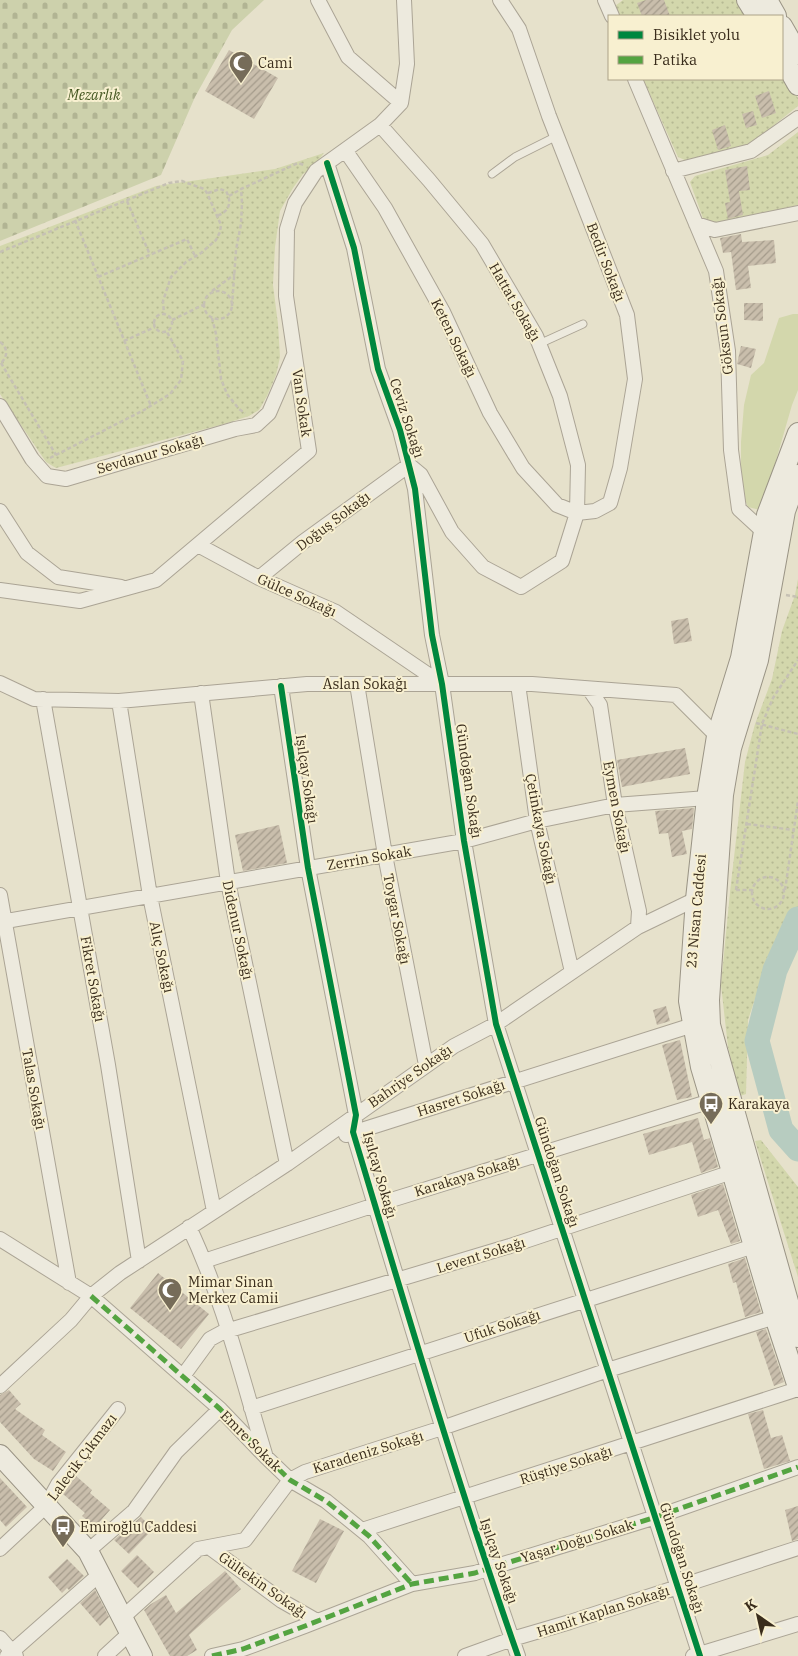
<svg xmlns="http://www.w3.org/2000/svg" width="798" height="1656" viewBox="0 0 798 1656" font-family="'IBM Plex Serif',serif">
<defs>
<pattern id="cemetery-stones" width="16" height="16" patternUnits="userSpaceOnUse" patternTransform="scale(1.25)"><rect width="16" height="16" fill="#cdd1ac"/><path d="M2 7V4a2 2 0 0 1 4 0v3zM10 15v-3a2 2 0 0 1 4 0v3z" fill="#b1b493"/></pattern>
<pattern id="park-dots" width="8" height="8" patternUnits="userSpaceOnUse" patternTransform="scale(1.25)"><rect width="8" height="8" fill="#d3d7ac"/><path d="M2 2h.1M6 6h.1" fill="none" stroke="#b6b993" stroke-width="1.8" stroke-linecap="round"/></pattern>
<pattern id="building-hatch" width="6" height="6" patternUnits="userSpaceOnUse" patternTransform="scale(1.25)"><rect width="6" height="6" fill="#c9beac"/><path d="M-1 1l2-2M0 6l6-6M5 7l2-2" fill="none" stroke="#a49b8b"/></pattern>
</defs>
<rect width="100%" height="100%" fill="#e6e1cb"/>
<!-- grass -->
<path fill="#d3d7ac" d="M793 314H798V390L792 405 764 502 760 510 748 507 741 491V442L744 405 751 375 764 363 779 318Z"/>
<!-- cemetery -->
<path fill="url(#cemetery-stones)" d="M0 0H264L232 30 195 97 161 175 0 241Z"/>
<!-- park -->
<path fill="url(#park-dots)" d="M623 0H742L751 16H619L615 6Z
M782 68 798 98V106L744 149 687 161 678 157 643 79H782Z
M798 132V205L715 224 704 221 690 182 695 176 768 155Z
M324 153 312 169 303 174 293 188 280 211 275 247 273 285 278 324 280 357 276 375 267 396 259 410 249 416 224 424 56 468 46 462 0 394V246L156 186 275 169Z
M798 579V908L764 972 748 1020 746 1094 740 1096 728 1047 721 985 730 892 745 762 755 724 772 679 782 631 795 595Z
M761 1140 798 1187V1277L755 1141Z"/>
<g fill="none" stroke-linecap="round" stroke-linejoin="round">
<!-- river -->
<path stroke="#b7ccc0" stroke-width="25" d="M798 919 775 970 757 1041 781 1130 798 1149"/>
</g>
<!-- building -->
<path fill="url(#building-hatch)" d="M646 0H664L670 16H642L637 3Z
M229 50 278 78 254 119 205 91Z
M769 91 776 113 762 118 755 96Z
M753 111 757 125 746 128 742 114Z
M725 125 731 146 718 150 712 130Z
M747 166 750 190 739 191 743 215 728 219 725 203 730 202 725 170Z
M741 234 742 242 774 240 776 263 748 266 751 288 736 290 731 252 723 253 720 238Z
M744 303H763V321L744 320Z
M741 346 756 349 751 368 737 364Z
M688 618 692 641 674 644 671 621Z
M685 748 690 774 622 787 617 760Z
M694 808 692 829 682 831 687 854 672 857 668 833 659 834 655 811Z
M279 825 287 863 243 871 235 835Z
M666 1006 670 1021 657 1025 653 1010Z
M680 1040 692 1097 677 1100 662 1045Z
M698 1118 704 1140 710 1138 718 1167 701 1173 692 1142 649 1155 643 1134Z
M723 1184 740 1241 731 1244 718 1210 698 1217 691 1195Z
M745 1258 761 1312 745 1317 736 1282 733 1283 728 1264Z
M158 1273 209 1314 181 1349 130 1308Z
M766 1329 784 1382 774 1386 756 1332Z
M9 1390 21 1404 15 1409 45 1430 42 1435 66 1452 53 1471 34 1459 0 1422V1395Z
M763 1410 771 1438 782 1435 790 1461 764 1469 748 1414Z
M76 1476 92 1490 90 1493 110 1510 95 1527 82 1516 85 1513 63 1494Z
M0 1478 27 1507 6 1527 0 1520Z
M798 1506V1539L792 1541 785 1510Z
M141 1517 153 1529 129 1554 114 1540Z
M320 1519 344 1531 316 1583 292 1571Z
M137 1555 154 1572 138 1588 121 1571Z
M67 1559 84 1576 69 1590 67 1588 62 1593 48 1577Z
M225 1571 241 1589 189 1635 197 1650 187 1656H170L144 1610 151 1604 166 1595 176 1613Z
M95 1590 109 1617 100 1626 80 1603Z"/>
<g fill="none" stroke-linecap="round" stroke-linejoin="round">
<defs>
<path id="lane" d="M492 174 515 157 557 136
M539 344 583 324"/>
<path id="street" d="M318 0 348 57 401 103
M500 0 519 29 549 116 627 315 635 379 620 468 610 503 595 511 577 513
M605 0 612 16
M635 79 716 271 728 351 731 450 739 509 764 532 771 535
M401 103 407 64 404 0
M345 150 385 208 443 312 490 413 523 468 557 505 577 513
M327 163 354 248 378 369 400 430 415 489 432 635 442 684 464 841 496 1024 700 1656
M673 171 751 151 798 118
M696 224 715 230 798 213
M0 406 32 459 47 476 66 479 235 429 256 425 269 413 294 355
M0 511 27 553 58 577 121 587
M198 545 259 578 336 612 442 684
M259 578 303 542 409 465 421 475 452 532 483 567 521 587 562 561 577 513 578 465 560 396 536 336 482 244 429 180 380 125
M0 590 80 601 156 580 309 451 286 296 287 229 295 203 316 171 380 125 401 103
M0 683 34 699 119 701 307 684H532L676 695 717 736
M357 684 385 855 426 1065
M518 684 537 821 572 972
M281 686 308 868 356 1115 353 1132C406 1308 457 1483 518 1656
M589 689 600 705 615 805 639 911 638 927
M201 693 228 882 287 1164
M43 699 108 1065 139 1261
M119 701 150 896 214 1211
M0 895 69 1283
M0 922 464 841 537 821 615 805 707 798
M346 1135 693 1025
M189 1227C223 1299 242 1378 265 1454
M0 1239 91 1296 220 1409 266 1457 290 1480 326 1501 369 1536 412 1584
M204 1261 375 1205 711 1101 717 1095
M183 1376 210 1339 223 1332 510 1246 732 1172
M0 1386 71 1320 91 1296 120 1273 287 1164 454 1046 496 1024 638 927 696 899 704 897
M251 1408 754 1246
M362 1530 798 1389
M209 1547 282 1601 317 1621
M0 1549 46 1506 58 1484 118 1409
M88 1551 134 1511 176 1452 220 1409
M122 1618 198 1549 245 1540 290 1480 305 1472 442 1428 608 1370 775 1317
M0 1638 16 1656
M7 1656 100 1574
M105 1656 131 1632
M212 1656 243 1649 305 1626 412 1584 475 1573 487 1569 656 1517 798 1467
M465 1656 512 1639 570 1622 798 1548
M693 1656 798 1624"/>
<path id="secondary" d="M747 0 757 16
M767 0 776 16
M782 26 798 54
M782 57 798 85
M798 433 767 515 741 658 717 736 707 798 696 899 689 1001 701 1067 775 1317 798 1387
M798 475 785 511 758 660 731 748 723 795 709 1000 710 1025 798 1337
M0 1455 88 1551 142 1656"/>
</defs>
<!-- lane casing -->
<use href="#lane" stroke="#aba495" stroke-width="9"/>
<!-- street casing -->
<use href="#street" stroke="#aba495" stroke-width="16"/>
<!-- secondary casing -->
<use href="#secondary" stroke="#9a9485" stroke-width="22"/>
<!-- path -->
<path stroke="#c6c1b4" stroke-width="2.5" stroke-dasharray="4 2.5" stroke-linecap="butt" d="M208 193 220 189 226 191C232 202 230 211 217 216
M229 196 241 189 298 163 304 165
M127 201 150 255
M75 220 151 406
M0 252 169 183 182 181 204 189 207 193 221 225 220 232 216 240 201 253 186 262 171 277 163 301 164 314
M98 277 187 239 195 256
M204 305a14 14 0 1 1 28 0a14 14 0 1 1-28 0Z
M212 291 235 274
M232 306 236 250 241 224 242 203 241 189
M154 323a9 9 0 1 1 18 0a9 9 0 1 1-18 0Z
M212 318 216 334 221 379 227 394 239 409 245 413
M172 320 203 305
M124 341 155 327
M0 342C8 348 8 356 1 363
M1 363 56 455
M50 458 144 410 170 394 181 380 183 361 167 332
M786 595 798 597
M756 723 798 734
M747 824 794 830
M752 893a16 16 0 1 1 32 0a16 16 0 1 1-32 0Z
M736 890 762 724 773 698 798 660
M736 890H752
M785 890 798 801"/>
<!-- lane -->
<use href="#lane" stroke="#edeade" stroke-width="7"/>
<!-- street -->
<use href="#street" stroke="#edeade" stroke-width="14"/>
<!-- secondary -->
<use href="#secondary" stroke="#edeade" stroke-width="20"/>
<!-- quiet -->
<path stroke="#54a441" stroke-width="5" stroke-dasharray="10 5" stroke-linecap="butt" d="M91 1296 220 1409 266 1457 290 1480 326 1501 369 1536 412 1584
M212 1656 243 1649 305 1626 412 1584 475 1573 487 1569 656 1517 798 1467"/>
<defs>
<path id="cycleway" d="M327 163 354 248 378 369 400 430 415 489 432 635 442 684 464 841 496 1024 700 1656
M281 686 308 868 356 1115 353 1132C406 1308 457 1483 518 1656"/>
</defs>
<!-- cycleway casing -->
<use href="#cycleway" stroke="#f8f0d0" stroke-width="9"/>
<!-- cycleway -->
<use href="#cycleway" stroke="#00873e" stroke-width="6"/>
</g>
<!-- icons -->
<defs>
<symbol id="mosque-pin" viewBox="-11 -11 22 30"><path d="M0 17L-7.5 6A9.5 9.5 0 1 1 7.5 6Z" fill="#766c59" stroke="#f8f0d0"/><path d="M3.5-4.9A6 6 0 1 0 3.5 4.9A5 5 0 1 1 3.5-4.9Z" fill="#fff"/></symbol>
<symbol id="bus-pin" viewBox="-11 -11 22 30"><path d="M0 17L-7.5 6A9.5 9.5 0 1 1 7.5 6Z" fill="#766c59" stroke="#f8f0d0"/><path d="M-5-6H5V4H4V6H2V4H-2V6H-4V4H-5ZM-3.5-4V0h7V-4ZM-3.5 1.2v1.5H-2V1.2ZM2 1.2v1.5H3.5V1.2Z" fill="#fff"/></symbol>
</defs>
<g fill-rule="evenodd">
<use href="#mosque-pin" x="227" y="49" width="28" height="38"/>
<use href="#bus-pin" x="697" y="1090" width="28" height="38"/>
<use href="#mosque-pin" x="156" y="1276" width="28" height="38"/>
<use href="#bus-pin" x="49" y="1513" width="28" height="38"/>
</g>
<g text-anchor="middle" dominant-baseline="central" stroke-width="4" stroke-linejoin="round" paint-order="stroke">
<!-- poi labels -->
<g font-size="14" fill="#3a2d1c" stroke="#f8f0d0" text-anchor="start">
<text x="258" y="63">Cami</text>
<text x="728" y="1104">Karakaya</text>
<text x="188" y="1282">Mimar Sinan<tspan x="188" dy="16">Merkez Camii</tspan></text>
<text x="80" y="1527">Emiroğlu Caddesi</text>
</g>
<!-- park labels -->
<g font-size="14" font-style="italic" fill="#455721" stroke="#f8f0d0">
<text x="94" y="95">Mezarlık</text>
</g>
<!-- street labels -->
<g font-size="14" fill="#3a2d1c" stroke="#f8f0d0">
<text transform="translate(606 262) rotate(69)">Bedir Sokağı</text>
<text transform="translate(515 302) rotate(60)">Hattat Sokağı</text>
<text transform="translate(722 326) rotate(-97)">Göksun Sokağı</text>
<text transform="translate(454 338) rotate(64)">Keten Sokağı</text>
<text transform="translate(302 403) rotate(82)">Van Sokak</text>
<text transform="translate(407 418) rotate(72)">Ceviz Sokağı</text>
<text transform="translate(150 454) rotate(-16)">Sevdanur Sokağı</text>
<text transform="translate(333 521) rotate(-37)">Doğuş Sokağı</text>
<text transform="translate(297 595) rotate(24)">Gülce Sokağı</text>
<text x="365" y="684">Aslan Sokağı</text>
<text transform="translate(307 779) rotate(82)">Işılçay Sokağı</text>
<text transform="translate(469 781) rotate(82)">Gündoğan Sokağı</text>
<text transform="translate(617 807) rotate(79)">Eymen Sokağı</text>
<text transform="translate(541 829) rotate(79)">Çetinkaya Sokağı</text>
<text transform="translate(369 858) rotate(-10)">Zerrin Sokak</text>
<text transform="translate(696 911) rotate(-85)">23 Nisan Caddesi</text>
<text transform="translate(397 919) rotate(79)">Toygar Sokağı</text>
<text transform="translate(238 930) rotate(78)">Didenur Sokağı</text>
<text transform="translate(162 957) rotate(78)">Alıç Sokağı</text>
<text transform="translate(93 979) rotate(80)">Fikret Sokağı</text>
<text transform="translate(410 1076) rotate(-35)">Bahriye Sokağı</text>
<text transform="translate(34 1089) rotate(80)">Talas Sokağı</text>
<text transform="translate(461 1098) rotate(-18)">Hasret Sokağı</text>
<text transform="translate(557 1172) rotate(72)">Gündoğan Sokağı</text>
<text transform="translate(380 1175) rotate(74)">Işılçay Sokağı</text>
<text transform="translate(467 1176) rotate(-17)">Karakaya Sokağı</text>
<text transform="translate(481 1255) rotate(-17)">Levent Sokağı</text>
<text transform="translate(502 1326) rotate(-18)">Ufuk Sokağı</text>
<text transform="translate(251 1441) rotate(45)">Emre Sokak</text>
<text transform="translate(368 1452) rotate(-17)">Karadeniz Sokağı</text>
<text transform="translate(82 1457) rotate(-53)">Lalecik Çıkmazı</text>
<text transform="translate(566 1465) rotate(-18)">Rüştiye Sokağı</text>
<text transform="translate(577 1541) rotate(-17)">Yaşar Doğu Sokak</text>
<text transform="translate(682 1558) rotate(72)">Gündoğan Sokağı</text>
<text transform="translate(499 1561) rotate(71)">Işılçay Sokağı</text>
<text transform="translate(263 1585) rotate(35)">Gültekin Sokağı</text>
<text transform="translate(603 1611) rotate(-18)">Hamit Kaplan Sokağı</text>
</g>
</g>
<!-- legend -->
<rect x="608" y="15" width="175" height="65" fill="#f8f0d0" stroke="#aca288"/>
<rect x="618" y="31" width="25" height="8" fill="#00873e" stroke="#aca288"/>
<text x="653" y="40" font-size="15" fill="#3a2d1c">Bisiklet yolu</text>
<rect x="618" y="56" width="25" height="8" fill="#54a441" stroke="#aca288"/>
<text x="653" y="65" font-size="15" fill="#3a2d1c">Patika</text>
<!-- north arrow -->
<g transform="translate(758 1616) rotate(326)" stroke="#f8f0d0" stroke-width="4" paint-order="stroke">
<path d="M0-4L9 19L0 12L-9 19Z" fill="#3a2d1c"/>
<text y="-8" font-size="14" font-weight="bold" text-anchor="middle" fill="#3a2d1c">K</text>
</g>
</svg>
